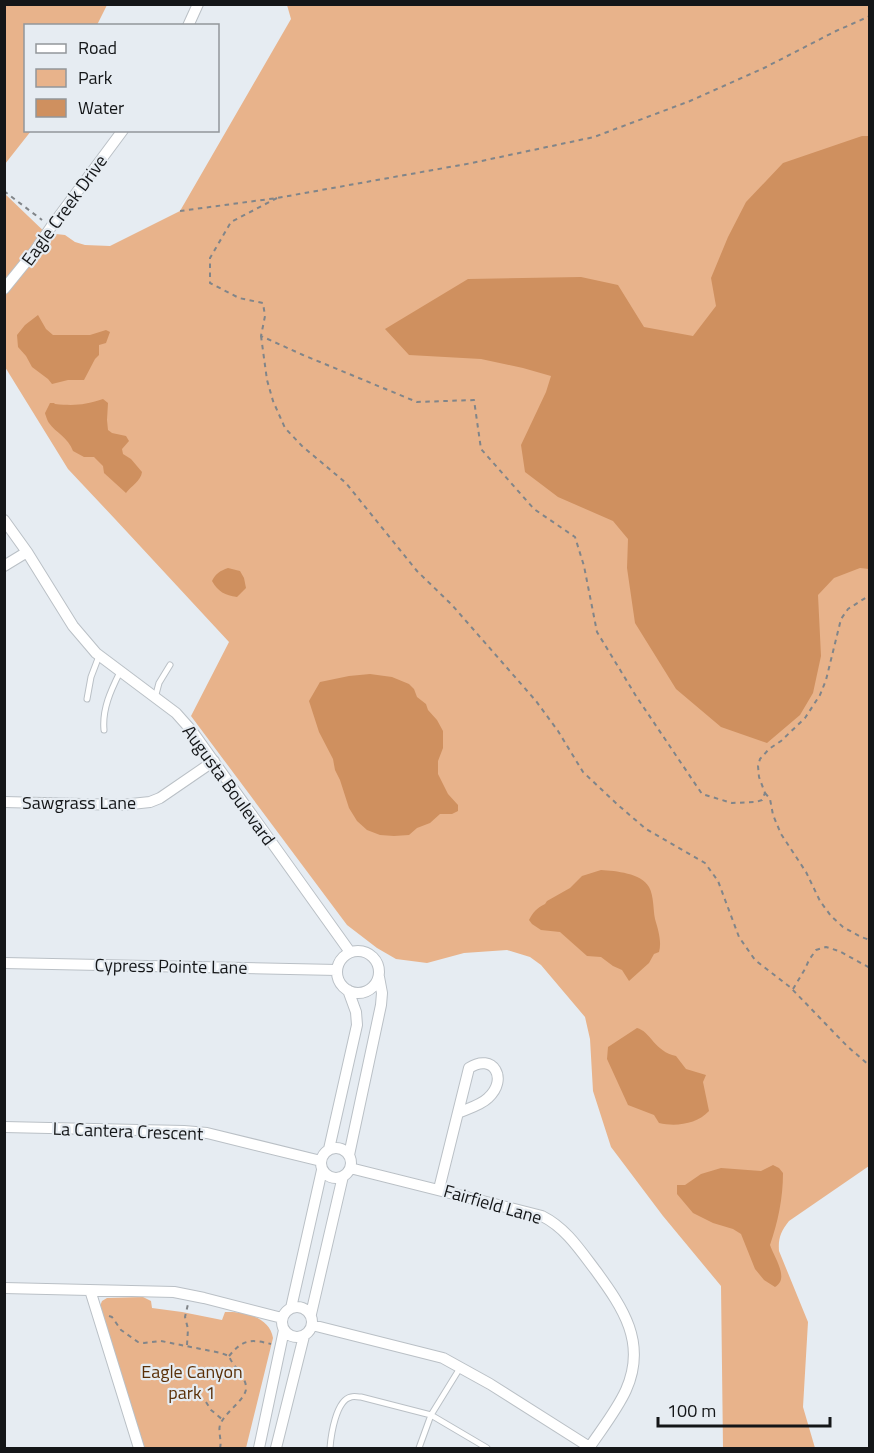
<svg xmlns="http://www.w3.org/2000/svg" width="874" height="1453" viewBox="0 0 874 1453" font-family="'Titillium Web',sans-serif">
<rect width="100%" height="100%" fill="#e6ecf2"/>
<!-- green -->
<path fill="#e8b38b" d="M4 5H107L97 25 26 26V130L31 131 5 164Z
M287 5H869V1166L789 1221C781 1231 778 1238 779 1251L808 1322 803 1407 815 1448H723L721 1286 663 1216 611 1147 593 1091 590 1039 585 1017 541 965 530 957 507 950 464 953 427 963 396 959 377 948 347 925 191 716 229 642 115 519 68 469 5 367 4 193 52 239 56 234 65 235 75 242 85 245 110 246 180 211 291 19Z
M143 1297 151 1301 152 1308 182 1312 222 1320 225 1312C243 1311 270 1317 273 1338L246 1448H143L100 1306 102 1301 107 1298Z"/>
<!-- water -->
<path fill="#cf905f" d="M862 136H870L869 569 860 568 834 578 818 595 821 656 813 693 800 715 767 743 721 727 676 689 635 623 627 568 628 539 613 521 558 497 525 472 521 445 546 392 551 376 523 368 481 359 409 355 385 329 468 279 581 277 618 285 644 327 693 336 716 306 711 278 728 237 746 202 783 163Z
M38 315 46 329 53 335H90L106 330 110 332 106 343 99 345V355L95 359 84 380H68L52 384 48 379 32 367 26 356 18 347 17 335 25 325Z
M103 399 108 403 107 420 108 430 112 433 126 436 129 441 122 449 123 454 131 459 142 472C141 481 131 486 126 493L104 473 103 466 94 457H84L73 451C68 437 56 433 49 423 48 422 45 414 45 413L50 403H54L55 404C75 406 84 405 103 399Z
M228 568 240 571 244 578 246 588 237 597C225 595 218 592 212 581 216 573 220 571 228 568Z
M370 674 392 677 409 684 414 689 417 697 426 704 428 710 437 720 443 731V748L438 761V774L448 794 458 805V811L452 814H440L430 823 417 828 409 835 394 836 380 835 367 830 357 821 349 808 340 780 335 770 333 759 319 732 309 701 320 682 349 676Z
M601 870C616 871 641 873 649 887 654 896 653 909 655 919 658 929 662 942 659 952L654 954 649 963 629 981 622 970 613 966 601 957 587 956 560 932 541 930 532 924 529 920C533 912 537 908 545 904L547 901 570 888 582 876Z
M637 1028C650 1031 655 1052 676 1056L686 1069 706 1075 703 1082 709 1111C697 1124 676 1127 659 1123L654 1115 628 1105 607 1059 608 1047Z
M773 1165 779 1168 783 1173C783 1198 778 1222 770 1245 774 1257 790 1279 775 1287L764 1280 755 1269 741 1234 733 1229 713 1223 693 1213 677 1194V1185H685L701 1174 721 1168 761 1171Z"/>
<g fill="none" stroke-linecap="round" stroke-linejoin="round">
<defs>
<path id="service" d="M155 698 159 683 170 665
M87 699 91 677 99 656
M104 730C102 709 111 690 120 672
M330 1448C331 1435 336 1400 351 1397 354 1396 357 1397 361 1397L431 1415 487 1448
M419 1448 431 1415 460 1368"/>
<path id="minor" d="M188 26 198 4
M4 289 34 252 51 227 123 130
M4 520 27 552 73 626 96 653 176 713 192 731 350 952
M4 566 27 552
M4 802 122 805 150 802 160 798 214 761
M337 972a21 21 0 1 1 42 0a21 21 0 1 1-42 0Z
M4 963 337 970
M4 1127 184 1131 207 1133 321 1161
M321 1163a15 15 0 1 1 30 0a15 15 0 1 1-30 0Z
M329 1149 357 1025 356 1012 348 990
M349 1155 381 1005 382 993 379 977
M350 1168 542 1216C566 1228 580 1250 596 1271 623 1308 647 1343 626 1390 617 1410 601 1430 589 1448
M439 1189 469 1068C493 1052 509 1079 488 1098 481 1105 467 1109 458 1113
M4 1288 174 1292 204 1298 282 1318
M90 1290 139 1448
M282 1322a15 15 0 1 1 30 0a15 15 0 1 1-30 0Z
M291 1308 322 1170
M311 1314 343 1176
M312 1325 443 1358 490 1384 591 1448
M259 1448 284 1330
M276 1448 304 1336"/>
</defs>
<!-- service casing -->
<use href="#service" stroke="#bac0c6" stroke-width="7"/>
<!-- minor casing -->
<use href="#minor" stroke="#bac0c6" stroke-width="12"/>
<!-- path -->
<path stroke="#818589" stroke-width="2" stroke-dasharray="4.5 4.5" stroke-linecap="butt" d="M4 191 42 220
M277 198 231 222 210 258V283L239 298 263 303 265 316 261 336 303 355 417 402 474 400 481 449 534 509 575 537 584 566 597 632 636 696 702 794 732 803 756 802 762 800 765 793 759 777 758 766 760 759 769 749 781 741 805 718 820 695 826 680 841 619 848 609 870 595
M180 211 277 198 472 163 594 137 690 101 764 68 836 31 870 16
M261 336 267 380 273 401 285 428 302 446 346 483 417 571 452 605 536 701 558 731 583 772 618 805 646 829 705 863 718 881 739 937 755 960 790 987 847 1046 870 1066
M765 793 770 799 773 815 781 834 806 872 820 901 831 916 843 927 861 937 870 940
M793 989 805 969 809 960 816 950 826 947 839 951 870 968
M109 1316 112 1317 121 1330 138 1342 144 1343 161 1341 221 1353 229 1356C233 1367 244 1374 246 1386 248 1399 225 1411 220 1425 218 1432 222 1441 220 1448
M187 1345 188 1329 185 1317 188 1304
M229 1356C243 1339 251 1339 271 1344
M206 1402 211 1410 223 1420"/>
<!-- service -->
<use href="#service" stroke="#fff" stroke-width="5"/>
<!-- minor -->
<use href="#minor" stroke="#fff" stroke-width="10"/>
</g>
<g text-anchor="middle" dominant-baseline="central" stroke-width="4.5" stroke-linejoin="round" paint-order="stroke">
<!-- street labels -->
<g font-size="18" fill="#141618" stroke="#e6ecf2">
<text transform="translate(64 210) rotate(-54)">Eagle Creek Drive</text>
<text transform="translate(229 785) rotate(54)">Augusta Boulevard</text>
<text x="79" y="802">Sawgrass Lane</text>
<text transform="translate(171 966) rotate(1)">Cypress Pointe Lane</text>
<text transform="translate(128 1131) rotate(2)">La Cantera Crescent</text>
<text transform="translate(493 1204) rotate(16)">Fairfield Lane</text>
</g>
<!-- park labels -->
<g font-size="18" fill="#592f07" stroke="#e6ecf2">
<text x="192" y="1371">Eagle Canyon<tspan x="192" dy="21">park 1</tspan></text>
</g>
</g>
<!-- border -->
<rect width="874" height="1453" fill="none" stroke="#141618" stroke-width="12"/>
<!-- legend -->
<rect x="24" y="24" width="195" height="108" fill="#e6ecf2" stroke="#92969b" stroke-width="1.5"/>
<rect x="36" y="44" width="30" height="9" fill="#ffffff" stroke="#92969b" stroke-width="1.5"/>
<text x="78" y="54" font-size="18" fill="#141618">Road</text>
<rect x="36" y="69" width="30" height="18" fill="#e8b38b" stroke="#92969b" stroke-width="1.5"/>
<text x="78" y="84" font-size="18" fill="#141618">Park</text>
<rect x="36" y="99" width="30" height="18" fill="#cf905f" stroke="#92969b" stroke-width="1.5"/>
<text x="78" y="114" font-size="18" fill="#141618">Water</text>
<!-- scale -->
<path d="M658 1417v9h172v-9" fill="none" stroke="#141618" stroke-width="3"/>
<text x="667" y="1417" font-size="18" fill="#141618" stroke="#e6ecf2" stroke-width="4.5" paint-order="stroke">100 m</text>
</svg>
